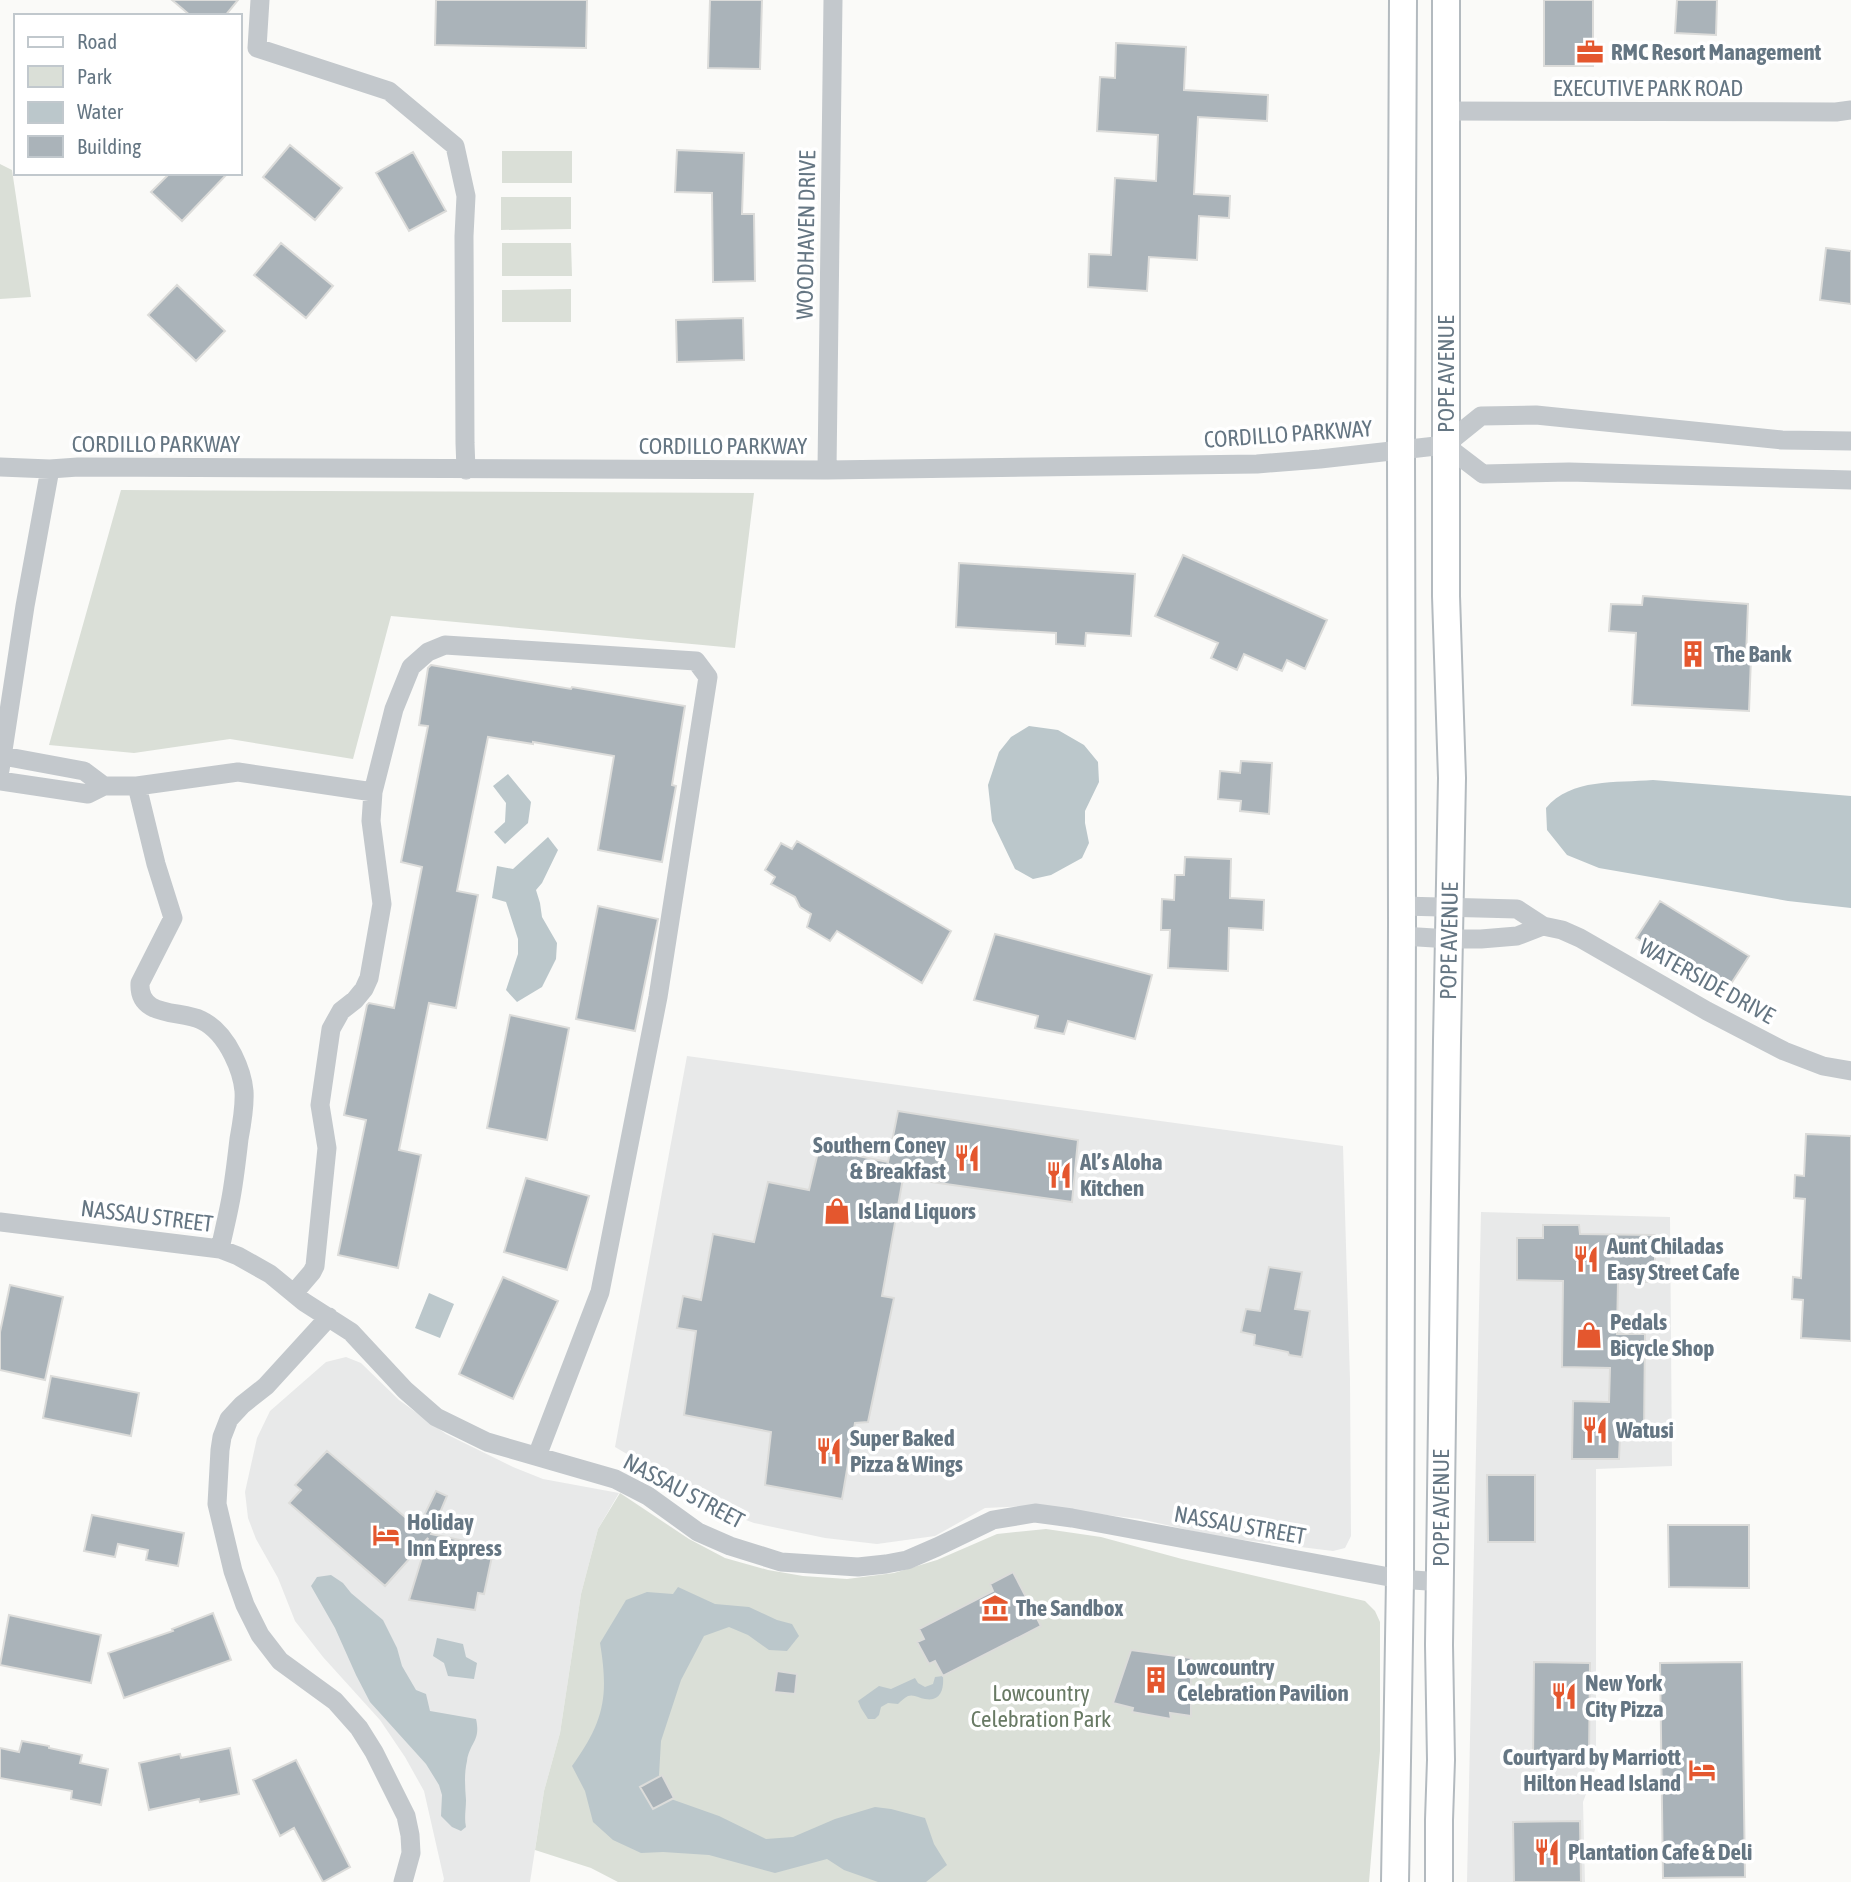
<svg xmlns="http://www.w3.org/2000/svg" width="1851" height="1882" viewBox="0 0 1851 1882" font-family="'Asap Condensed',sans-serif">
<rect width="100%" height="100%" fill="#fafaf8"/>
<!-- built -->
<path fill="#e8e9e9" d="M687 1056 1343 1146 1350 1379 1351 1536 1345 1548 1333 1551 1219 1537 1140 1519 1032 1506 985 1508 935 1536 877 1544 825 1538 754 1523 711 1507 678 1484 615 1447Z
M1481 1212 1670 1217 1672 1466 1596 1469V1767L1583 1802 1585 1882H1467Z
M346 1357 361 1363 399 1400 446 1434 513 1467 543 1479 619 1493 598 1529 581 1594 560 1733 544 1791 530 1882H443L444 1879 424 1791 405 1757 380 1720 323 1657 295 1621 278 1578 256 1539 248 1518 245 1492 257 1438 270 1411 326 1362Z"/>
<!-- green -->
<path fill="#dadfd7" d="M502 151H572V183H502Z
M0 164 12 170 31 297 0 299Z
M501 197H571V229L501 230Z
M502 243H571L572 276H502Z
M571 289V322H502V290Z
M121 490 754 493 735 648 391 616 353 759 230 739 134 753 49 745Z
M620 1493 689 1539 725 1558 768 1570 803 1576 847 1579 894 1573 937 1560 997 1534 1046 1529 1101 1537 1182 1559 1365 1601 1375 1611 1380 1622V1751L1369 1882H618L591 1868 535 1850 544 1791 560 1733 581 1594 598 1529Z"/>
<!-- water -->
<path fill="#bbc7cb" d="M1029 726 1058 730 1084 745 1098 762 1099 782 1085 811V823L1089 843 1082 858 1051 875 1033 879 1015 869 992 821 988 785 999 752 1011 737Z
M508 774 531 802 528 823 505 844 494 832 505 822 506 803 493 786Z
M1653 780 1851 796V908L1788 901 1599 868 1567 855 1547 830 1546 808C1571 778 1616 783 1653 780Z
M548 837 558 850 542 883 536 890 540 903 542 917 557 943 556 959 542 987 517 1002 506 990 518 954V939L506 902 492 898 497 866 513 869Z
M429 1293 454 1304 440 1338 415 1328Z
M331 1575 343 1583 351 1593 383 1620 397 1648 402 1666 416 1690 426 1694 430 1711 476 1719C481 1741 470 1742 467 1761 464 1774 465 1787 466 1800 466 1809 464 1818 466 1827L461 1831 452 1827 441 1816 442 1795 439 1785 426 1764 370 1702 356 1675 335 1628 311 1586 317 1577Z
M678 1587 715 1604 749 1607 777 1620 792 1624 799 1636 787 1651 769 1650 748 1635 729 1627 704 1636 681 1680 661 1741 659 1775 671 1799 719 1816 766 1839 793 1837 835 1819 875 1807 891 1809 925 1818 934 1844 947 1865 926 1882H878L844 1870 827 1859 775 1873 709 1855 663 1852 641 1853 613 1840 593 1822 585 1791 572 1766C604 1721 609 1697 600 1643L626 1600 647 1592 673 1594Z
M437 1638 463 1644 466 1657 477 1663 474 1679 448 1676 444 1663 433 1656Z
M943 1676C944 1689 941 1702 925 1699 919 1698 914 1694 908 1696 904 1698 901 1701 898 1704L888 1703 881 1707 879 1715 875 1719H868L861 1708 858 1701 879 1686 891 1689 915 1678 918 1683 925 1687 933 1684 935 1677Z"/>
<!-- building -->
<path fill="#aab3b9" stroke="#dcdcda" stroke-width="2" d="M172 0H238L225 16H191Z
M436 0H587L586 48 435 45Z
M710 0H762L760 69 708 68Z
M1544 0H1593V66H1544Z
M1677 0H1717L1716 35 1675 33Z
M1116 43 1186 47 1184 90 1268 95 1267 121 1198 117 1194 194 1230 196 1229 218 1199 216 1197 260 1149 257 1147 291 1088 287 1089 254 1111 255 1115 178 1156 181 1158 135 1097 131 1100 77 1115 78Z
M290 145 342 188 315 220 263 177Z
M677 150 744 153 742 214H754L755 281 713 282 712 193 675 192Z
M413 152 446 211 409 231 376 173Z
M170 173H228L182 221 151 192Z
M281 243 333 286 306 318 254 275Z
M1826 248 1851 251V304L1820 300Z
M177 285 225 331 196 361 148 315Z
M743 318 744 360 677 362 676 320Z
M1183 555 1327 620 1305 669 1287 660 1282 671 1244 654 1237 670 1211 658 1218 643 1155 616Z
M959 563 1135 574 1131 636 1086 633 1085 646 1056 644V633L956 627Z
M1643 596 1748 604 1746 657H1751L1749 711 1632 705 1636 633 1609 631 1611 604 1642 605Z
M431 665 571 689 572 687 685 706 672 785 676 786 662 862 598 850 614 756 533 742V744L488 737 457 891 478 895 456 1008 429 1003 399 1150 421 1155 398 1268 338 1255 366 1120 344 1115 367 1005 369 1003 394 1008 422 867 401 862 428 726 419 725 428 668Z
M1241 761 1272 763 1269 814 1240 811 1241 801 1218 799 1220 771 1240 773Z
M797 841 951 931 922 983 837 931 830 941 807 927 811 914 800 907 795 897 771 884 775 877 765 870 781 843 792 849Z
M1185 857 1231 859 1230 898 1264 900 1263 930 1229 928 1228 971 1168 968 1170 930H1161L1162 899 1174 900 1175 875H1184Z
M1660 901 1749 956 1725 993 1636 938Z
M598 906 658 919 635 1031 576 1019Z
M995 934 1152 975 1135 1039 1068 1021 1064 1034 1035 1028 1038 1016 974 1000Z
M510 1015 569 1028 547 1140 487 1128Z
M898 1111 1078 1140 1072 1202 903 1178 882 1296 894 1298 868 1422 855 1423 842 1499 765 1485 771 1432 684 1415 696 1331 677 1328 683 1296 701 1300 713 1234 754 1242 768 1182 809 1190 819 1148 888 1162Z
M1806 1134 1851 1136V1341L1801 1338 1803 1300 1792 1299 1793 1277 1801 1278 1805 1199 1794 1198 1795 1175 1804 1176Z
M526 1178 589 1196 567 1270 504 1252Z
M1543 1225H1579L1580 1234 1655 1235V1282H1618L1617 1334H1645L1644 1435H1620L1619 1459H1572L1573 1401 1609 1402 1610 1368 1562 1367 1563 1281 1517 1280V1238H1543Z
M1269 1267 1302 1272 1295 1309 1310 1311 1302 1357 1289 1355 1288 1352 1254 1345 1255 1335 1241 1332 1246 1309 1260 1311Z
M503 1277 558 1301 513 1399 459 1374Z
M10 1285 63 1297 45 1380 0 1370V1332Z
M51 1376 139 1393 131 1436 43 1418Z
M327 1451 418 1528 436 1491 447 1496 431 1534 494 1547 484 1594 478 1593 475 1610 409 1600 428 1538 385 1586 289 1503 301 1490 295 1485Z
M1487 1475H1535V1542H1488Z
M92 1515 184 1533 178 1566 146 1560 148 1550 118 1544 115 1557 84 1551Z
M1668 1525H1749V1588L1669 1587Z
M1013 1572 1041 1626 943 1676 935 1661 929 1664 917 1642 924 1639 919 1629 993 1591 990 1584Z
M213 1613 231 1660 124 1698 108 1653 173 1631 172 1629Z
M9 1615 101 1635 91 1683 0 1665Z
M1131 1650 1191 1658V1716L1170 1713 1171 1719 1132 1712 1133 1708 1113 1703Z
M1534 1662 1590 1663 1589 1759 1533 1758Z
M1742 1662 1745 1877 1663 1878 1660 1663Z
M777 1671 797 1674 795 1694 774 1692Z
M22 1741 49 1746V1748L82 1755 80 1763 108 1769 101 1805 71 1799 72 1791 0 1778V1748L19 1752Z
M230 1748 239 1794 200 1802 199 1799 149 1810 139 1763 180 1754 181 1758Z
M296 1760 350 1867 323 1882 294 1828 280 1836 253 1780Z
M662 1775 674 1798 653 1809 640 1787Z
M1580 1821 1581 1882H1514L1513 1822Z"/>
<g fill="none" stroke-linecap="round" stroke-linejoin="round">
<defs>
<path id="secondary" d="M1395 1882 1400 1579 1402 923 1401 450 1403 0
M1439 1882V1820L1441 1760 1439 1645 1447 1041 1452 778 1446 596V0"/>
</defs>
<!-- secondary casing -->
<use href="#secondary" stroke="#b3babf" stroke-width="30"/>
<!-- street -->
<path stroke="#c3c8cc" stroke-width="19" d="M260 0 257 48 389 91 455 146 466 196 464 236 465 443 466 470
M1446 111 1836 112 1851 110
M1445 445 1483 474 1569 472 1851 480
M0 467 50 469 78 467 827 470 1257 464 1320 459 1445 445 1481 416 1536 415 1782 440 1851 441
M827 470 833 0
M0 770 25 606 50 469
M0 781 88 794 104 786 84 771 3 756
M104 786H137L156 864 173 918 140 983C138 1018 180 1010 201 1020 216 1027 226 1041 233 1055 238 1065 243 1080 244 1091 245 1106 242 1123 239 1139 237 1156 235 1174 232 1192 229 1211 224 1230 220 1249
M137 786 238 772 373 792
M1543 926 1562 930 1580 938 1707 1011 1784 1051 1823 1066 1851 1071
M1402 936 1450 939H1481L1517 936 1543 926 1517 909 1402 906
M0 1222 220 1249 238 1256 270 1274 304 1302 351 1332 405 1390 436 1417 487 1442 615 1479 648 1496 698 1532 730 1546 781 1562 858 1567 886 1564 907 1560 937 1547 993 1520 1035 1513 1072 1518 1400 1579 1441 1582
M294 1293 312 1272 315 1266 327 1148 320 1105 331 1029 341 1011 355 1000 364 989 369 978 382 904 371 821 373 792 394 709 411 667 428 652 445 645 696 661 708 677 658 997 600 1292 537 1456
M329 1317 266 1386 242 1405 229 1419 222 1437 220 1450 217 1504 233 1571 245 1605 260 1635 280 1661 335 1701 359 1728 374 1752 406 1816 410 1835 411 1853 403 1882"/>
<!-- secondary -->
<use href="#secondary" stroke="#fff" stroke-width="26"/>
</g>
<!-- icons -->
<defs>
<symbol id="office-bare" viewBox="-9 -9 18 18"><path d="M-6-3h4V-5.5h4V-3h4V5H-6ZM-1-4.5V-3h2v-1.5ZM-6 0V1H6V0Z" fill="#e4572e" stroke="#fff" stroke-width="2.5" paint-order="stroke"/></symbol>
<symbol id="building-bare" viewBox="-9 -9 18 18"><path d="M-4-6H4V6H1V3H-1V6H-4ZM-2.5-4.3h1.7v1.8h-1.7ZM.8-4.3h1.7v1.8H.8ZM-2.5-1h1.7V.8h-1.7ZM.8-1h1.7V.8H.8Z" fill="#e4572e" stroke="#fff" stroke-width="2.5" paint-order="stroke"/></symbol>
<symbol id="restaurant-bare" viewBox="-9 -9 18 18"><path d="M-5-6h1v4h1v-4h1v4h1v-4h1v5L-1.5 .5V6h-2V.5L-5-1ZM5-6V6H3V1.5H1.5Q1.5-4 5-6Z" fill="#e4572e" stroke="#fff" stroke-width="2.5" paint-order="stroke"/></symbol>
<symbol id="shop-bare" viewBox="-9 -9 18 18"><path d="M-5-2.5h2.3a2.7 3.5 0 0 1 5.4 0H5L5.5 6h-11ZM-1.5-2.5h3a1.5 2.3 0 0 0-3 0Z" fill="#e4572e" stroke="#fff" stroke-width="2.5" paint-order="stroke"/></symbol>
<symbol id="hotel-bare" viewBox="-9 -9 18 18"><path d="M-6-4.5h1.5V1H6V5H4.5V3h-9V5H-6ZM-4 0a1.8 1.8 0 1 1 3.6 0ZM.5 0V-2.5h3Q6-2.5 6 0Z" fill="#e4572e" stroke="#fff" stroke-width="2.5" paint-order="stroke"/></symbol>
<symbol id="museum-bare" viewBox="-9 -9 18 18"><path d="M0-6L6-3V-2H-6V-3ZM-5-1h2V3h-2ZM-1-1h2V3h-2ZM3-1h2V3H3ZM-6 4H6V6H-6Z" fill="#e4572e" stroke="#fff" stroke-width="2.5" paint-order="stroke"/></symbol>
</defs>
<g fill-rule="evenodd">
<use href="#office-bare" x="1571" y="33" width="38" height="38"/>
<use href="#building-bare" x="1674" y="635" width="38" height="38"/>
<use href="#restaurant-bare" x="948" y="1139" width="38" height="38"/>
<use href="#restaurant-bare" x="1040" y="1156" width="38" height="38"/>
<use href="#shop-bare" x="818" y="1192" width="38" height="38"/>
<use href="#restaurant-bare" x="1567" y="1240" width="38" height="38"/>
<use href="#shop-bare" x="1570" y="1316" width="38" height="38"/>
<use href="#restaurant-bare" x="1576" y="1411" width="38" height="38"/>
<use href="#restaurant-bare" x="810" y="1432" width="38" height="38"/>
<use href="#hotel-bare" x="367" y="1516" width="38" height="38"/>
<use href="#museum-bare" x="976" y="1589" width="38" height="38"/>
<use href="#building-bare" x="1137" y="1661" width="38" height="38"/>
<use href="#restaurant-bare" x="1545" y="1677" width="38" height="38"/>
<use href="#hotel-bare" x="1683" y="1751" width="38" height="38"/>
<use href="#restaurant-bare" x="1528" y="1833" width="38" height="38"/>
</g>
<g text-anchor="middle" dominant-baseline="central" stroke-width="7" stroke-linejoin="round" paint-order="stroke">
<!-- poi labels -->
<g font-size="23" font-weight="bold" fill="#657683" stroke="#fff" text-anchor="start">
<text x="1611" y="52">RMC Resort Management</text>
<text x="1714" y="654">The Bank</text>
<text x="946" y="1145" text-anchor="end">Southern Coney<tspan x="946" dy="26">&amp; Breakfast</tspan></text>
<text x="1080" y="1162">Al’s Aloha<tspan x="1080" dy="26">Kitchen</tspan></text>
<text x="858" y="1211">Island Liquors</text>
<text x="1607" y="1246">Aunt Chiladas<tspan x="1607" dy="26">Easy Street Cafe</tspan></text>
<text x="1610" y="1322">Pedals<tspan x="1610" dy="26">Bicycle Shop</tspan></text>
<text x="1616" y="1430">Watusi</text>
<text x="850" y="1438">Super Baked<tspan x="850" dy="26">Pizza &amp; Wings</tspan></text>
<text x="407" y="1522">Holiday<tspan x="407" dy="26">Inn Express</tspan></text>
<text x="1016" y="1608">The Sandbox</text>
<text x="1177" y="1667">Lowcountry<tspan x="1177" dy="26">Celebration Pavilion</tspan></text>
<text x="1585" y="1683">New York<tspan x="1585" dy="26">City Pizza</tspan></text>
<text x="1681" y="1757" text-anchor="end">Courtyard by Marriott<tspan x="1681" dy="26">Hilton Head Island</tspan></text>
<text x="1568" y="1852">Plantation Cafe &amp; Deli</text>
</g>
<!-- street labels -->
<g font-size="23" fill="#657683" stroke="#fff">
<text x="1648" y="88">EXECUTIVE PARK ROAD</text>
<text transform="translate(806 235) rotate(-89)">WOODHAVEN DRIVE</text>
<text transform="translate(1446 374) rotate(-90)">POPE AVENUE</text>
<text transform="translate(1288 434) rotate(-4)">CORDILLO PARKWAY</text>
<text x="156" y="444">CORDILLO PARKWAY</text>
<text x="723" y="446">CORDILLO PARKWAY</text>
<text transform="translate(1449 941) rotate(-89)">POPE AVENUE</text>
<text transform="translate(1707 981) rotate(29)">WATERSIDE DRIVE</text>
<text transform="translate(147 1216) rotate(7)">NASSAU STREET</text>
<text transform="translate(684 1491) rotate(28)">NASSAU STREET</text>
<text transform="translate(1441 1508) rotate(-90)">POPE AVENUE</text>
<text transform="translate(1240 1525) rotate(10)">NASSAU STREET</text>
</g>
<!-- park labels -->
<g font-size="23" fill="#687a64" stroke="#fff">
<text x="1041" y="1693">Lowcountry<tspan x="1041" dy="26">Celebration Park</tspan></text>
</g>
</g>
<!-- legend -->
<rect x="14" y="14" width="228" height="161" fill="#ffffff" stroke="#c1c8cd" stroke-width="2"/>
<rect x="28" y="37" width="35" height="10" fill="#ffffff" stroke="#c1c8cd" stroke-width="2"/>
<text x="77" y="49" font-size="21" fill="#657683">Road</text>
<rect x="28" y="66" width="35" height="21" fill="#dadfd7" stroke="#c1c8cd" stroke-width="2"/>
<text x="77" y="84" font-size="21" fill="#657683">Park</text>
<rect x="28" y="102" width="35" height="21" fill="#bbc7cb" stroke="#c1c8cd" stroke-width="2"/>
<text x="77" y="119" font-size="21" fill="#657683">Water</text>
<rect x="28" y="136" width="35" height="21" fill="#aab3b9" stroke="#c1c8cd" stroke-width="2"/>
<text x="77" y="154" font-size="21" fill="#657683">Building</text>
</svg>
